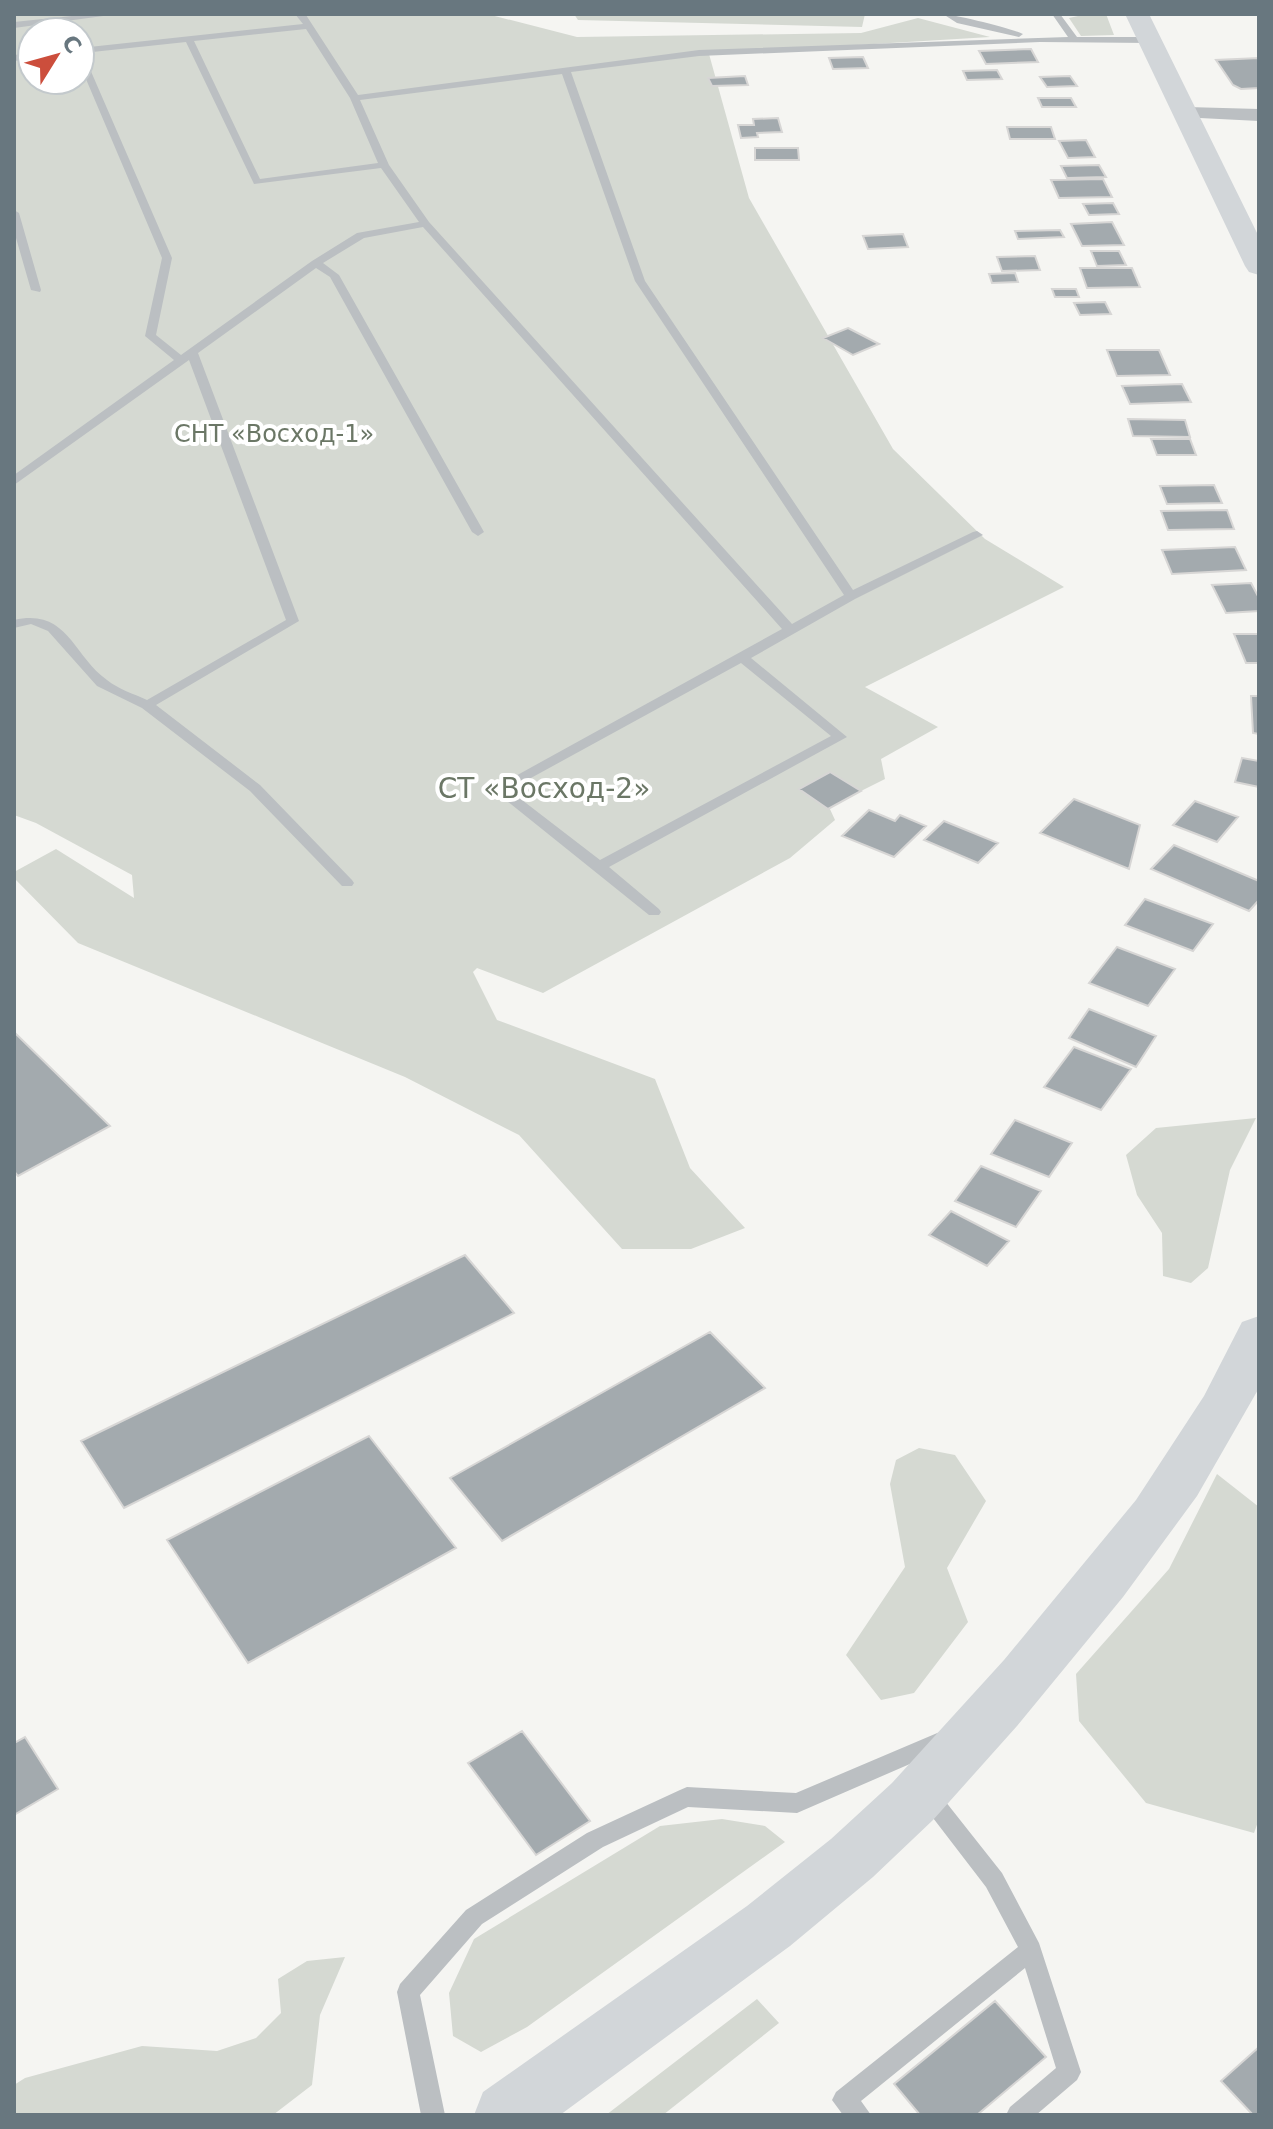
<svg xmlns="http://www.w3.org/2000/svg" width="1273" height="2129" viewBox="0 0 1273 2129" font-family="'DejaVu Sans',sans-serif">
<rect width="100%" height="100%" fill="#f5f5f2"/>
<!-- green -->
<path fill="#d5d9d2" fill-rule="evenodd" d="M14 14H487L577 37 861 33 918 18 990 37 709 54 749 198 893 449 985 539 1064 587 865 687 938 727 881 759 885 779 829 807 835 820 790 858 543 993 477 968 473 972 497 1020 655 1079 690 1168 745 1228 691 1249H622L519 1135 405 1077 78 943 14 878V872L56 849 134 898 132 875 36 823 14 815ZM32 32H80V80H32Z
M574 14H865L862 27 578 20Z
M1087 14H1106L1114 35 1081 36 1069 18Z
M1256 1118 1230 1170 1208 1268 1191 1283 1163 1276 1162 1233 1137 1195 1126 1155 1156 1128Z
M919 1448 955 1455 986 1501 947 1568 968 1622 914 1693 881 1700 846 1655 905 1567 890 1484 896 1460Z
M1217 1474 1259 1507V1819L1254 1833 1146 1803 1079 1721 1076 1674 1169 1569Z
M722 1819 765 1826 785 1842 527 2027 481 2052 453 2036 449 1993 474 1939 660 1826Z
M345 1957 320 2015 312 2085 273 2115H14V2085L25 2078 142 2046 217 2051 256 2038 281 2013 278 1979 307 1961Z
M757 1999 779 2023 663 2115H606Z"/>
<!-- building -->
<path fill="#a3aaae" stroke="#d7d6d5" stroke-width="2" d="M1031 49 1038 62 986 64 979 51Z
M863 57 868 68 833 69 829 58Z
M1259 58V88L1241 89 1233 85 1216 60Z
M997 70 1002 79 967 80 963 71Z
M745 76 748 85 712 86 708 78Z
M1070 76 1077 86 1047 87 1040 77Z
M1038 98H1071L1076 107H1042Z
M778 118 782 132 757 133 758 137 741 138 738 125H754L753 119Z
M1007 127H1051L1055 139H1010Z
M1086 140 1095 157 1068 158 1059 141Z
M755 148H798L799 160H755Z
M1099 165 1106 177 1067 178 1061 166Z
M1103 179 1112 197 1059 198 1051 180Z
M1113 203 1119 214 1089 215 1083 204Z
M1112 222 1124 245 1082 246 1071 224Z
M1060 230 1064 237 1018 239 1015 231Z
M903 234 908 247 868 249 863 236Z
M1091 251H1119L1126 265 1097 266Z
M1035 256 1040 270 1002 271 997 257Z
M1080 268H1132L1140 287 1087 288Z
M1015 273 1018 282 992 283 989 274Z
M1052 289H1076L1079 297H1055Z
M1105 302 1111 314 1080 315 1074 303Z
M848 328 879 344 853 355 823 338Z
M1107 350H1159L1170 375 1117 376Z
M1182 384 1191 402 1130 404 1122 386Z
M1128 419 1185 420 1190 437 1133 436Z
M1151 439H1190L1196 455H1157Z
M1214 485 1222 503 1167 504 1160 486Z
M1227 510 1234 529 1168 530 1161 511Z
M1235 547 1246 570 1172 574 1162 550Z
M1251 583 1259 598V611L1226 613 1212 585Z
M1234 634H1259V663H1246Z
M1251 696H1259V734L1253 733Z
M1242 758 1259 761V787L1235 782Z
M830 772 861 791 828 809 799 789Z
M1074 799 1140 825 1129 869 1040 833Z
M1195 801 1238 817 1217 842 1173 825Z
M869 810 895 821 900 815 926 826 894 857 842 836Z
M944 821 998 843 978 863 924 840Z
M1174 845 1259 881V900L1249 911 1151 869Z
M1145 899 1213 924 1193 951 1125 925Z
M1117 947 1175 969 1148 1006 1089 983Z
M1089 1009 1156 1036 1136 1067 1069 1038Z
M14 1032 110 1126 18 1176 14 1171Z
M1074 1047 1131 1069 1101 1110 1044 1087Z
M1015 1120 1072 1143 1049 1177 991 1154Z
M981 1166 1041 1191 1016 1227 955 1201Z
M951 1211 1009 1241 987 1266 929 1235Z
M465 1255 514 1313 124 1508 81 1441Z
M710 1332 765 1388 502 1541 450 1478Z
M369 1436 456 1548 248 1663 167 1540Z
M522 1731 590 1821 536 1855 468 1763Z
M25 1737 58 1789 14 1815V1743Z
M995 2001 1046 2057 977 2115H920L894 2084Z
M1259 2047V2115H1253L1221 2081Z"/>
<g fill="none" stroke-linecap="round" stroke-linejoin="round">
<!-- lane -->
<path fill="#bbbfc2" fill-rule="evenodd" d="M91 14H118L14 28V22Z
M295 14 306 15 358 95 699 50 1068 37 1052 14H1060L1077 37H1150L1154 40 1150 43 1040 42 699 56 571 72 645 281 853 590 973 532 977 531 983 535 855 599 751 658 847 737 609 867 659 909 661 912 659 915H649L492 789 782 629 423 227 364 238 323 263 339 275 484 532 478 536 472 532 330 277 316 268 198 353 299 621 156 705 260 785 352 880 354 883 352 886H342L250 791 142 708 97 686 48 631 31 624 14 628V620C68 608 72 655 107 680 118 689 134 694 147 700L286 620 189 360 14 485V475L174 360 145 336 162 258 80 65V48L303 24ZM306 29 350 98 378 163 260 179 194 41ZM186 42 254 184 381 168 419 222 357 233 312 261 181 355 156 335 172 258 83 53ZM562 74 635 281 844 595 792 624 429 222 389 165 360 100ZM741 663 831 736 600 860 509 790Z
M943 14C953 14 1014 29 1023 34L1019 37 957 23Z
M32 53V59L14 61V55Z
M14 210 19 213 41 290 40 292 31 290 14 231Z
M942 1731 949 1733 952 1740 949 1747 797 1813 688 1807 603 1847 482 1924 420 1995 445 2115H421L397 1992 400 1984 466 1910 587 1833 680 1790 687 1787 796 1793Z
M927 1784 934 1787 1002 1873 1039 1943 1081 2072 1077 2080 1036 2115H1006L1010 2107 1056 2068 1025 1968 861 2101 871 2115H843L832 2100 836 2092 1018 1947 986 1887 920 1801 916 1794 920 1787Z"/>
<!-- street -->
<path fill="#bbbfc2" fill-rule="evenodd" d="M1187 107 1259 109V121L1180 117 1178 113 1180 109Z"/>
<!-- primary -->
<path fill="#d2d6d9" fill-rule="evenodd" d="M1125 14H1149L1259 237V275L1249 272 1245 266Z
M1259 1316V1388L1197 1496 1123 1597 1017 1726 933 1820 873 1877 790 1946 560 2115H474L483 2092 747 1906 831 1839 892 1783 1004 1660 1136 1500 1204 1396 1242 1322Z"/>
</g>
<g text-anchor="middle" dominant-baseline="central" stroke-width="8" stroke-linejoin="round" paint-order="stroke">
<!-- far-park labels -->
<g font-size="24" fill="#6b7766" stroke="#fff">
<text x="274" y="434">СНТ «Восход-1»</text>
</g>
<!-- park labels -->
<g font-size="28" fill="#6b7766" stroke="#fff">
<text x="544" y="788">СТ «Восход-2»</text>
</g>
</g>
<!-- border -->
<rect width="1273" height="2129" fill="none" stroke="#68777f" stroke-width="32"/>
<!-- north arrow -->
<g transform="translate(56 56) rotate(53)"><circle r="38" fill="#ffffff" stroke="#c3c9cc" stroke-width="2"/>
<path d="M0-6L14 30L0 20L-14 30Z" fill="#cc4e3c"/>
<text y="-12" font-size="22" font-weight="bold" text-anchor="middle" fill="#68777f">С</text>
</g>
</svg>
